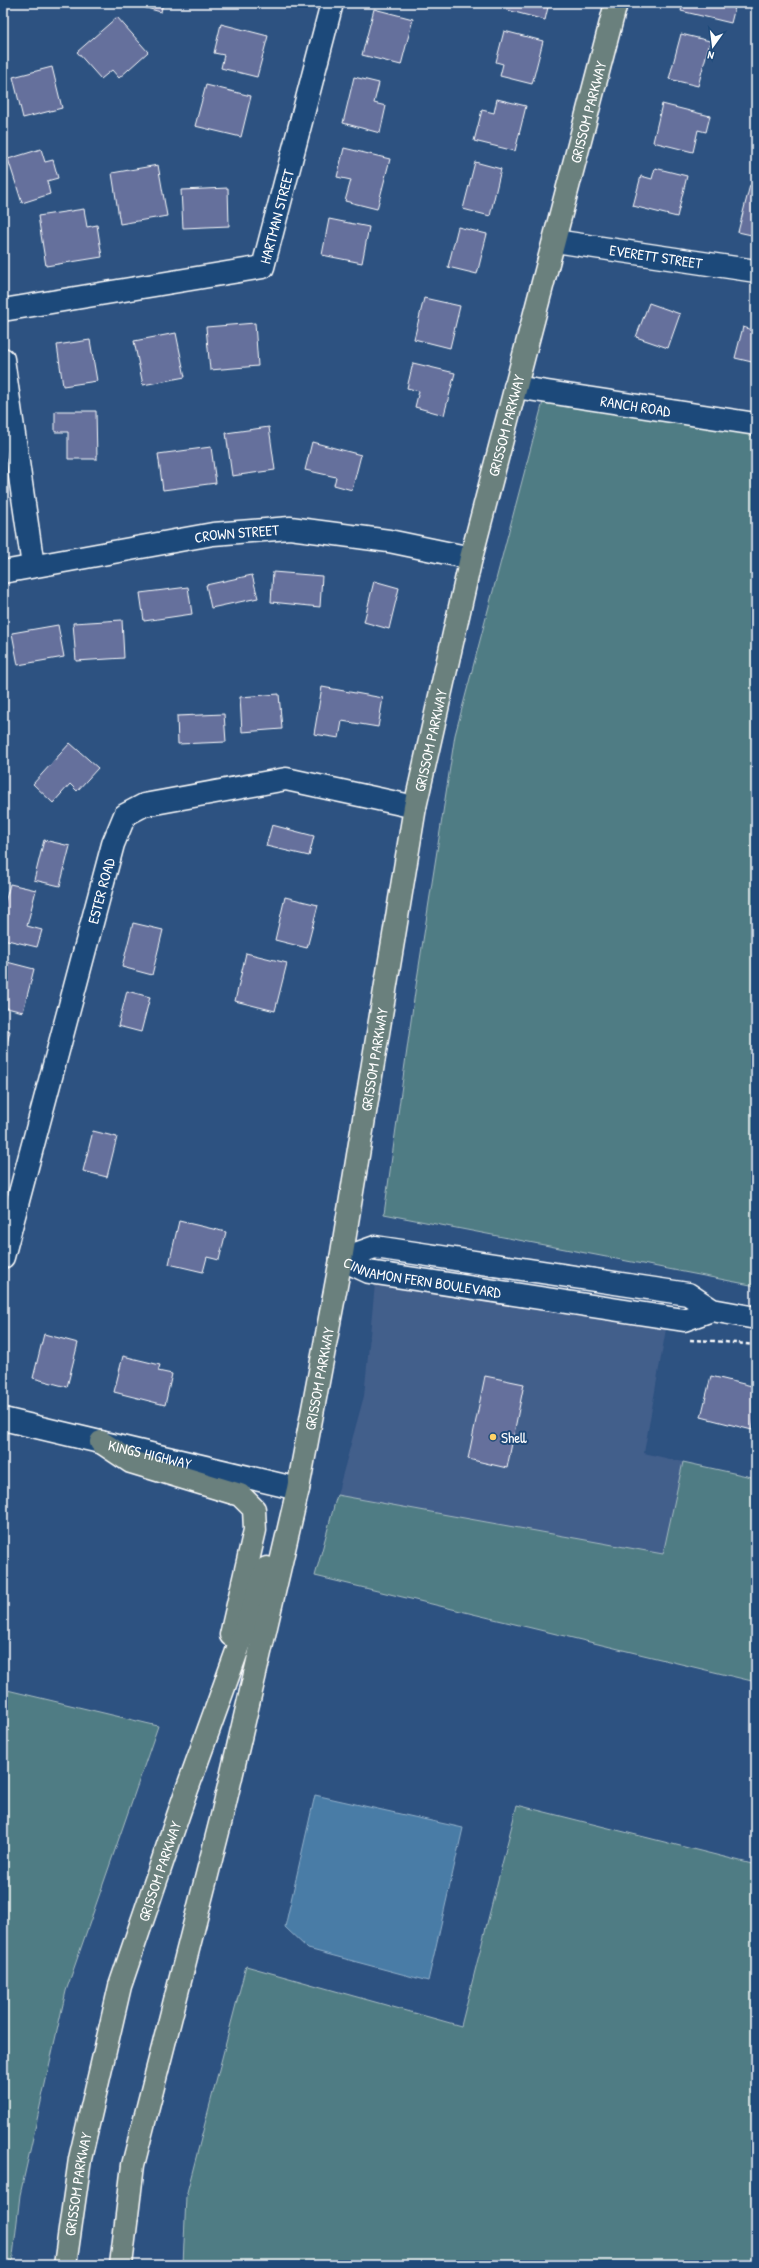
<svg xmlns="http://www.w3.org/2000/svg" width="759" height="2268" viewBox="0 0 759 2268" font-family="'Patrick Hand',sans-serif">
<rect width="100%" height="100%" fill="#2d5281"/>
<filter id="ink" filterUnits="userSpaceOnUse"><feTurbulence type="fractalNoise" baseFrequency=".025" numOctaves="2"/><feDisplacementMap in="SourceGraphic" scale="8" xChannelSelector="R" yChannelSelector="G"/><feConvolveMatrix kernelMatrix="1 2 1 2 8 2 1 2 1" color-interpolation-filters="sRGB"/></filter>
<g filter="url(#ink)">
<!-- built -->
<path fill="#425e8b" d="M375 1284 666 1329 644 1453 683 1462 663 1554 337 1495 364 1396Z"/>
<!-- green -->
<path fill="#507b84" stroke="#a8bdc2" d="M545 394 756 430V1286L384 1214 415 992 455 735Z
M683 1462 756 1478V1682L315 1576 337 1495 663 1554Z
M3 1689 158 1726 66 1991 20 2195 12 2265H3Z
M517 1805 756 1865V2265H183L186 2196 246 1966 461 2026Z"/>
<!-- water -->
<path fill="#497ca6" stroke="#92b0ca" d="M315 1795 463 1828 428 1981 308 1949 285 1927Z"/>
<!-- building -->
<path fill="#65709c" stroke="#fff" d="M128 3H163L161 12Z
M508 3H549L545 20 507 10Z
M683 3H736L731 23 681 11Z
M374 9 413 19 401 65 362 55Z
M117 17 148 52 119 78 112 70 101 79 77 52Z
M221 24 268 36 257 77 221 68 224 55 214 53Z
M504 31 543 41 532 84 500 76 503 64 496 62Z
M681 34 710 41 698 86 669 79Z
M52 67 62 108 23 118 13 77Z
M354 77 379 83 374 103 386 106 380 133 343 123Z
M206 85 251 96 241 137 195 126Z
M497 99 526 106 515 151 474 141 482 110 494 113Z
M662 104 710 116 706 132 698 130 693 152 653 142Z
M344 148 390 159 377 209 345 201 351 180 337 177Z
M41 149 45 162 53 160 58 178 47 181 50 194 22 203 8 159Z
M475 162 501 169 490 216 463 209Z
M158 165 167 216 120 224 112 173Z
M655 168 687 176 677 217 633 206 641 176 652 179Z
M750 185 756 187V236L738 232Z
M228 188 229 226 183 228 181 190Z
M84 209 87 227 97 225 102 257 46 266 38 216Z
M329 219 369 227 362 263 322 255Z
M458 227 487 234 477 274 448 267Z
M424 298 460 306 450 348 414 339Z
M649 303 680 314 668 348 636 337Z
M255 323 258 366 210 370 206 327Z
M743 327 756 331V363L735 358Z
M176 333 185 377 143 385 134 341Z
M90 340 97 381 63 386 57 345Z
M413 363 455 373 444 415 415 407 419 391 407 388Z
M55 411H96L97 459H68V432H55Z
M269 427 275 470 232 476 226 433Z
M312 442 361 455 352 490 334 485 336 477 305 470Z
M211 447 216 483 163 490 158 454Z
M273 572 322 576 320 607 271 602Z
M252 575 258 598 211 608 206 585Z
M374 581 399 588 389 629 364 622Z
M188 587 192 614 144 621 140 593Z
M122 620 124 658 76 661 73 623Z
M58 625 64 657 18 665 12 633Z
M322 687 383 698 378 727 342 721 339 738 314 734Z
M279 694 282 729 242 732 240 697Z
M224 714 226 742 178 744 177 716Z
M70 743 98 768 77 791 70 784 53 803 33 784Z
M272 825 314 836 309 856 266 846Z
M44 840 70 846 60 886 34 880Z
M10 884 36 890 27 926 42 930 37 947 3 939V910Z
M285 897 318 905 307 948 275 940Z
M133 923 163 930 152 975 122 967Z
M246 953 287 963 275 1011 235 1001Z
M3 961 34 969 23 1012 3 1007Z
M127 991 150 997 141 1032 118 1026Z
M3 1029 10 1031 4 1057H3Z
M93 1131 117 1137 107 1177 83 1171Z
M179 1221 226 1232 219 1260 207 1257 203 1272 169 1264Z
M44 1334 78 1343 67 1387 33 1378Z
M123 1356 160 1365 158 1371 172 1374 165 1405 114 1392Z
M485 1376 524 1384 507 1468 468 1459Z
M711 1376 756 1387V1413L752 1430 701 1417Z"/>
<g fill="none" stroke-linecap="round" stroke-linejoin="round">
<defs>
<g id="minor">
<path id="s1" d="M555 241 756 271"/>
<path id="s2" d="M3 310 263 267 332 3"/>
<path d="M3 359 33 566"/>
<path id="s3" d="M515 387 756 424"/>
<path id="s4" d="M3 572 213 534 290 528 389 541 471 558"/>
<path id="s5" d="M3 1257 113 844 125 815 144 805 286 779 415 807"/>
<path d="M341 1259 375 1247 688 1294 712 1310 756 1318"/>
<path id="s6" d="M341 1259 369 1272 684 1320 712 1310"/>
<path id="s7" d="M3 1419 298 1489"/>
</g>
<g id="major">
<path d="M101 1442 131 1462 240 1495 254 1509 255 1530 231 1635"/>
<path id="s8" d="M65 2265 80 2159 120 1986 185 1795 267 1568"/>
<path id="s9" d="M121 2265 133 2165 221 1820 298 1489 341 1259 415 807 471 558 616 3"/>
</g>
</defs>
<!-- minor casing -->
<use href="#minor" stroke="#fff" stroke-width="25"/>
<!-- major casing -->
<use href="#major" stroke="#fff" stroke-width="25"/>
<!-- path -->
<path stroke="#fff" stroke-width="2.5" stroke-dasharray="4 3" stroke-linecap="butt" d="M690 1340 714 1341 756 1345"/>
<!-- minor -->
<use href="#minor" stroke="#1f4a7a" stroke-width="22"/>
<!-- major -->
<use href="#major" stroke="#6a807d" stroke-width="22"/>
</g>
</g>
<!-- markers -->
<circle fill="#ffd166" stroke="#1f4a7a" stroke-width="1.5" cx="493" cy="1437" r="4"/>
<g text-anchor="middle" dominant-baseline="central" stroke-width="4" stroke-linejoin="round" paint-order="stroke">
<!-- street labels -->
<g font-size="15" fill="#fff" stroke="#1f4a7a">
<text stroke="none"><textPath href="#s9" startOffset="2205">GRISSOM PARKWAY</textPath></text>
<text stroke="none"><textPath href="#s2" startOffset="316">HARTMAN STREET</textPath></text>
<text stroke="none"><textPath href="#s1" startOffset="102">EVERETT STREET</textPath></text>
<text stroke="none"><textPath href="#s3" startOffset="122">RANCH ROAD</textPath></text>
<text stroke="none"><textPath href="#s9" startOffset="1881">GRISSOM PARKWAY</textPath></text>
<text stroke="none"><textPath href="#s4" startOffset="237">CROWN STREET</textPath></text>
<text stroke="none"><textPath href="#s9" startOffset="1557">GRISSOM PARKWAY</textPath></text>
<text stroke="none"><textPath href="#s5" startOffset="379">ESTER ROAD</textPath></text>
<text stroke="none"><textPath href="#s9" startOffset="1233">GRISSOM PARKWAY</textPath></text>
<text stroke="none"><textPath href="#s6" startOffset="84">CINNAMON FERN BOULEVARD</textPath></text>
<text stroke="none"><textPath href="#s9" startOffset="909">GRISSOM PARKWAY</textPath></text>
<text stroke="none"><textPath href="#s7" startOffset="151">KINGS HIGHWAY</textPath></text>
<text stroke="none"><textPath href="#s8" startOffset="406">GRISSOM PARKWAY</textPath></text>
<text stroke="none"><textPath href="#s8" startOffset="82">GRISSOM PARKWAY</textPath></text>
</g>
<!-- poi labels -->
<g font-size="15" fill="#fff" stroke="#1f4a7a" text-anchor="start">
<text x="501" y="1437">Shell</text>
</g>
</g>
<!-- margin -->
<rect width="759" height="2268" fill="none" stroke="#1f4a7a" stroke-width="16"/>
<rect x="8" y="8" width="743" height="2252" fill="none" stroke="#fff" stroke-width="1.5" filter="url(#ink)"/>
<!-- north arrow -->
<g transform="translate(713 46) rotate(194)" stroke="#1f4a7a" stroke-width="3" paint-order="stroke">
<path d="M0-3L7 15L0 10L-7 15Z" fill="#ffffff"/>
<text y="-6" font-size="11" font-weight="bold" text-anchor="middle" fill="#ffffff">N</text>
</g>
</svg>
